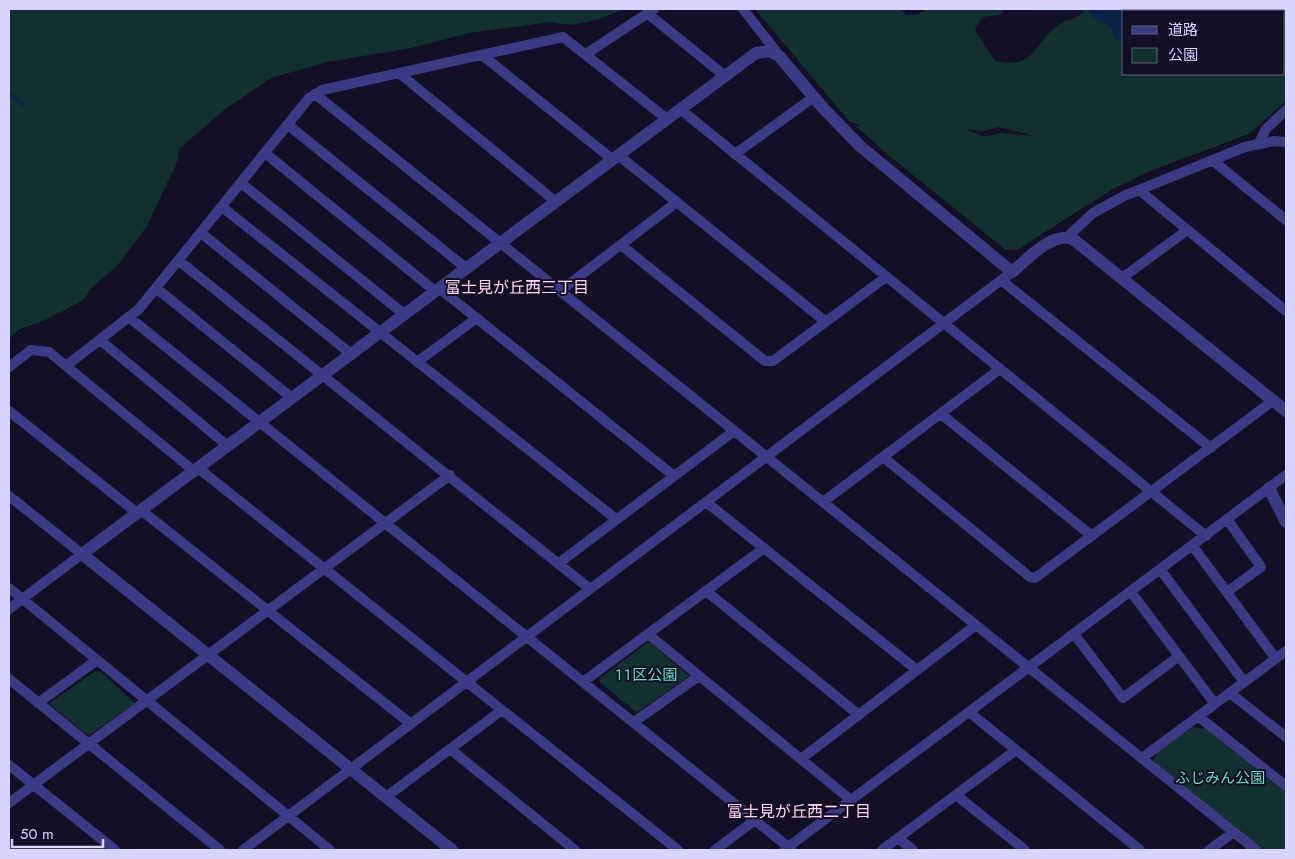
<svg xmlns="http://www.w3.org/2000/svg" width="1295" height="859" viewBox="0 0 1295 859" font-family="Jost,'Noto Sans JP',sans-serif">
<rect width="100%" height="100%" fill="#130f26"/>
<!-- green -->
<path fill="#12302f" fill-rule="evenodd" d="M9 9H626L592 21 571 25 551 22 469 33 411 48 327 62 271 78 224 110 179 149 178 160 147 226 117 266 90 289 84 300 45 320 18 330 9 339Z
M755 9H901L906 15 918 14 927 9H1006L1000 15 982 17 975 30 995 61C1037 70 1032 43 1060 24 1068 19 1078 19 1084 11 1070 9 1036 13 1028 9H1286V101L1249 134 1150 171 1111 190 1017 250H1006L887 154 856 126H862L849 121ZM1124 11H1284V74H1124ZM999 127 1034 136 1001 133 990 136H981L966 129 983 131Z
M647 643H651L689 676 641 710 636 712 600 682 599 679Z
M96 671H100L135 703 91 734H86L51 705V702Z
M1193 727 1206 729 1286 793V850H1262L1153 762 1157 752Z"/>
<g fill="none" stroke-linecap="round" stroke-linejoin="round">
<!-- stream -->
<path stroke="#0c2248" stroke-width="4" d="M9 95 23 104"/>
<!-- river -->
<path stroke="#0c2248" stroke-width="21" d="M1100 9 1118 19 1124 32
M1198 11 1199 9"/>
<!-- minor -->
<path stroke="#3d3a85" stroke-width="10" d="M743 9 779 55
M647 13 725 76
M586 54 654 9
M482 55 612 159
M399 73 555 201
M315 94 1256 850
M680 109 1206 536
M288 125 466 268
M1259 143 1266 129 1286 110
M265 153 435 291
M735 154 814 97
M618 155 826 322
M1212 160 1286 220
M241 183 404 314
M1139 190 1286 311
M222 207 616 519
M201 233 351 354
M1067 237 1093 213 1124 196 1245 147 1274 141 1286 142
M621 245 765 361H773L886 277
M178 260 590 589
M1122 278 1186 231
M1001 280 1211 448
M156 288 292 398
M439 288 674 476
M560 291 677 202
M130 318 792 850
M100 340 228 446
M417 362 477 318
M66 366 139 309 309 98 322 90 563 37 667 119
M9 367 31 350 49 352 194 471
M9 411 137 513
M941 414 1092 536
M883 457 1030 577 1035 578 1274 400
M198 468 678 850
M9 496 82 554 9 609
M706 502 917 670
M823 502 1000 369
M141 510 411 724
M1192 545 1276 659
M559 563 734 431
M1160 569 1244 682
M9 588 330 850
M706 591 859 715
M1131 592 1215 704
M1227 592 1261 567 1227 519
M648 634 851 800
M1074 634 1123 698 1179 656
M9 679 220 850
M583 682 764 548
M1230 693 1286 737
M38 703 97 660
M969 712 1140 850
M1199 717 1286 786
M634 722 699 676
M450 749 575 850
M1142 758 1286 651
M801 759 976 625
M9 765 115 850
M956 795 1025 850
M386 797 502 710
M9 803 450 475
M898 838 913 850
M243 850 1012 272
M715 850 755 820
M784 850 1286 475
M882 850 1016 750
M1209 850 1234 832"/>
<!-- tertiary -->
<path stroke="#3d3a85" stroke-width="12" d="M1269 488 1286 522
M452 850 82 554 756 53 769 51 779 56 823 108 860 146 1012 272C1027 260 1052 231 1073 239L1286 411"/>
</g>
<g text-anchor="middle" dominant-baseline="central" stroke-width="4" stroke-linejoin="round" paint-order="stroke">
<!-- park labels -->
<g font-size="15" fill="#5fe0c0" stroke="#130f26">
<text x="646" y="675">１１区公園</text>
<text x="1220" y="778">ふじみん公園</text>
</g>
<!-- neighbourhood labels -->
<g font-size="16" fill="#ffd6f0" stroke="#130f26">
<text x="517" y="287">富士見が丘西三丁目</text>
<text x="799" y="811">富士見が丘西二丁目</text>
</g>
</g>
<!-- border -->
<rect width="1295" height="859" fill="none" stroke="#d9d4ff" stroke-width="20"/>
<!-- legend -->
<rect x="1122" y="10" width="162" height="65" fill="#130f26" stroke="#625e7d"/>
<rect x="1132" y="26" width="25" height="8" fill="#3d3a85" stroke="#625e7d"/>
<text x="1168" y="35" font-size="15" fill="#d9d4ff">道路</text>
<rect x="1132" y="48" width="25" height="15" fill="#12302f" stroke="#625e7d"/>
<text x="1168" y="60" font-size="15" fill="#d9d4ff">公園</text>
<!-- scale -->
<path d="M12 839v8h91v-8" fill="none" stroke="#d9d4ff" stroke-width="2.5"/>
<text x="20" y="839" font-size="15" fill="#d9d4ff" stroke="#130f26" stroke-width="4" paint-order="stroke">50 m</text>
</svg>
